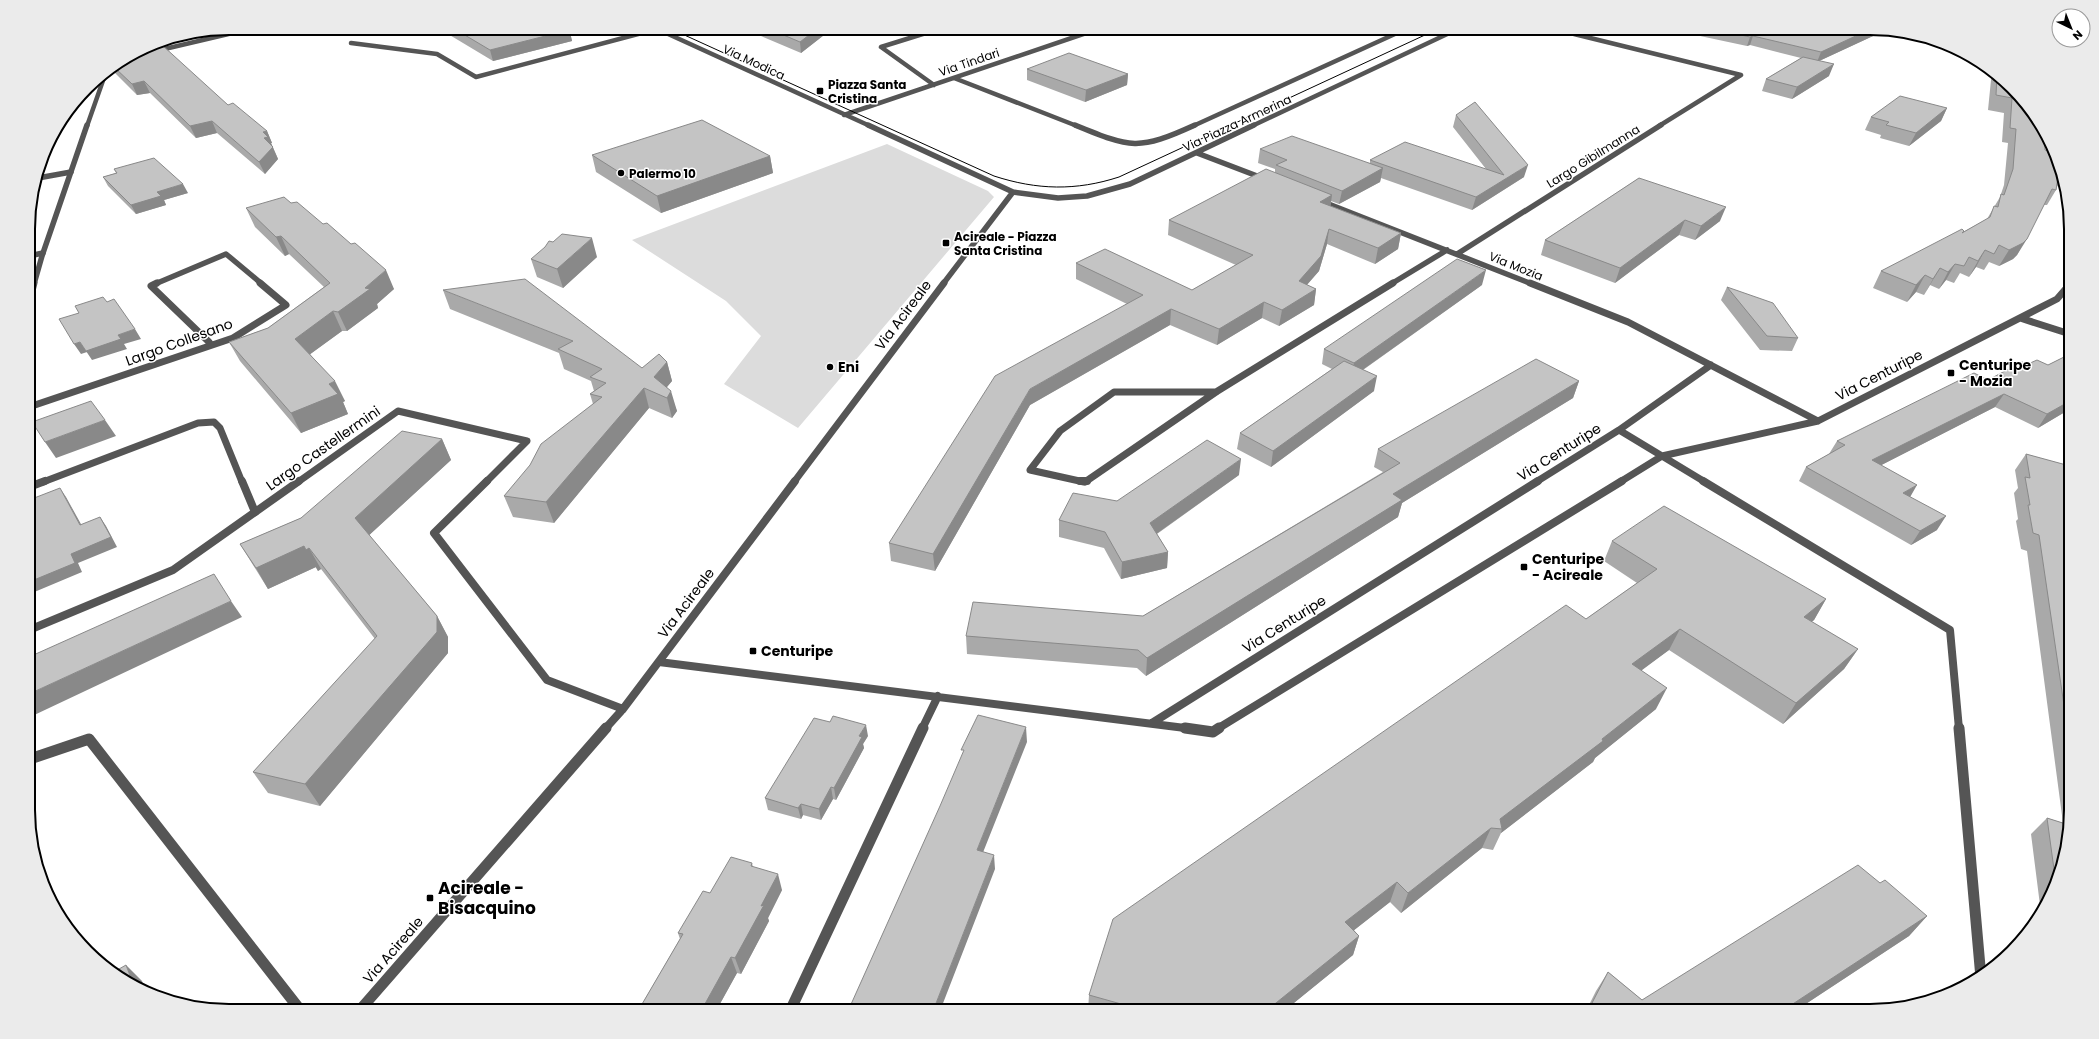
<svg xmlns="http://www.w3.org/2000/svg" width="2099" height="1039" viewBox="0 0 2099 1039" font-family="Poppins,sans-serif">
<rect width="100%" height="100%" fill="#fff"/>
<!-- green -->
<path fill="#dcdcdc" d="M887 144 988 191 994 197 798 428 724 384 761 336 726 301 632 240Z"/>
<g fill="none" stroke-linecap="round" stroke-linejoin="round">
<!-- service-far2 -->
<path stroke="#555" stroke-width="5.5" d="M38 178 71 172
M29 256 43 253
M155 284 226 254 262 284"/>
<!-- service-far1 -->
<path stroke="#555" stroke-width="7" d="M157 283 151 286 209 342
M29 407 233 338 286 305 260 283
M43 482 198 423 214 422 220 428 242 482"/>
<!-- service -->
<path stroke="#555" stroke-width="8" d="M242 481 255 512
M29 487 45 481"/>
<!-- minor-far4 -->
<path stroke="#555" stroke-width="4.5" d="M655 28 870 126
M1585 28 1574 34 1741 75
M351 43 437 54 476 77 657 29
M156 51 254 28
M954 78 1077 126
M934 85 881 47 942 28
M844 115 1101 28
M87 126 106 72
M1193 126 1408 28
M1252 126 1460 28
M1659 126 1741 75"/>
<!-- minor-far3 -->
<path stroke="#555" stroke-width="5.5" d="M868 125 1013 192 1058 198 1087 196 1130 184 1254 125
M1075 125C1131 148 1138 151 1195 125
M1197 153 1265 179
M1321 201 1532 284
M1457 254 1661 125
M34 284 42 256 87 125
M943 284 1013 192
M1391 284 1447 250"/>
<!-- minor-far2 -->
<path stroke="#555" stroke-width="7" d="M1530 283 1628 322 1818 421
M29 303 34 283
M2020 318 2070 334
M1216 392 1393 283
M1619 430 1711 365
M298 482 398 411 527 441 486 482
M794 482 944 283
M1084 482 1030 470 1060 431 1114 392H1216
M1085 482 1216 392
M1536 482 1619 430 1705 482
M1620 482 1662 456 1818 421 2057 299 2070 284"/>
<!-- minor-far1 -->
<path stroke="#555" stroke-width="8" d="M487 481 434 533 547 680 623 709
M1080 481H1087
M1703 481 1950 630 1959 729
M29 630 173 570 299 481
M659 662 1193 729
M1152 723 1538 481
M605 729 623 709 795 481
M922 729 938 696
M1217 729 1622 481"/>
<!-- minor -->
<path stroke="#555" stroke-width="11" d="M1185 728 1213 732 1219 728
M1959 728 1981 978
M30 759 89 739 301 1011
M359 1011 606 728
M790 1011 923 728"/>
<!-- tram -->
<path stroke="#000" stroke-width="1" d="M669 28 994 176C1037 190 1076 191 1119 177L1440 28"/>
</g>
<!-- wall -->
<path fill="#a9a9a9" d="M438 28H569L572 41 493 61Z
M742 28H833L801 53Z
M1688 28H1870L1886 30 1819 61 1829 76 1792 99 1762 91 1766 79 1801 58 1750 45 1747 46 1686 33Z
M1892 30 1905 31 1902 33Z
M145 48 228 105 267 131 272 143H271L278 159 265 174 217 133 196 138 150 93 137 95 111 69Z
M1027 69 1128 74 1127 85 1085 102 1027 80Z
M1992 70 2002 78 2045 150 2062 178 2057 187 2056 190 2047 205H2044L2017 255 2013 259 1999 266 1989 262 1984 270 1976 267 1969 277 1960 273 1954 283 1946 280 1939 289 1930 285 1924 295 1916 292 1907 302 1873 288 1881 271 1963 232 1987 219 2000 197 2004 185 2008 143 2002 142 2004 113 1988 110Z
M1947 108 1941 121 1909 146 1880 138 1881 135 1865 130 1871 117Z
M1456 115 1524 177 1472 210 1381 178 1380 182 1339 204 1331 201 1330 206 1401 233 1398 249 1375 264 1327 244 1319 271 1307 285 1316 289 1314 305 1279 326 1262 318 1217 345 1170 325 1030 405 935 571 891 561 889 543 1127 304 1076 279V263L1192 290 1236 265 1168 235 1169 220 1275 173V169L1258 163 1260 149 1370 163V160L1486 169 1453 127Z
M592 155 770 156 773 173 661 213 596 172Z
M114 169 188 193 164 200 166 205 136 214 108 186 103 177 116 173Z
M1639 178 1720 221 1695 240 1679 235 1615 283 1541 255 1545 240Z
M291 203 394 289 377 304 378 308 347 331H342L310 354 345 401 343 402 348 414 301 433 240 361 229 342 268 328 324 287 289 254 285 256 255 227 246 208Z
M597 257 563 288 537 277 531 259Z
M1482 285 1363 370 1374 391 1271 467 1237 449 1240 433 1332 369 1322 364 1324 349Z
M1727 287 1798 338 1792 351 1760 350 1721 300Z
M443 290 642 368 667 362 672 381 667 387 677 411 672 418 649 408 554 523 513 517 504 496 593 404 590 394 594 391 591 381 564 369 559 353 450 309Z
M2070 354V409L2038 428 1995 407 1881 465 1910 497 1937 530 1911 545 1799 481 1806 467 1829 454 1837 441 1988 380 2028 364 2048 365Z
M1579 381 1573 398 1402 503 1398 517 1146 676 1137 668 967 654 966 636 1143 616 1383 472 1374 467 1378 449Z
M442 439 451 460 369 535 437 616 448 637V653L320 806 268 793 253 772 375 639 321 569 318 571 316 567 268 589 253 565 240 544 301 518Z
M2026 454 2070 466 2071 810 2064 862 2050 899 2041 913 2031 834 2047 818 2063 823 2027 551 2021 549 2016 521 2018 519 2014 493 2018 488 2015 470Z
M1239 475 1157 534 1168 552 1167 568 1121 579 1104 548 1059 537V520L1117 501Z
M1612 541 1826 599 1814 620 1811 622 1858 649 1844 669 1783 724 1669 650 1641 670 1656 709 1595 758 1593 762 1501 833 1493 850 1482 848 1401 913 1390 902 1354 930 1359 936 1353 955 1284 1011H1088L1089 995 1586 619 1637 583 1604 561Z
M868 736 863 744 864 748 836 800 833 799 821 820 803 815 801 819 768 810 765 798Z
M752 863 753 867 782 890 768 918 769 921 741 974 737 973 716 1011H638L680 939 678 933 710 893Z
M1880 883 1927 916 1909 936 1795 1011H1586L1596 991 1608 972 1642 1000Z"/>
<!-- shaded-wall -->
<path fill="#898989" d="M569 28 572 41 493 61 490 50Z
M818 28H833L801 53 800 42Z
M1873 28 1886 30 1817 62 1821 52Z
M1753 36 1750 45 1747 46 1750 37Z
M1834 64 1829 76 1792 99 1797 87Z
M1128 74 1127 85 1085 102 1086 90Z
M144 81 150 93 137 95 132 84Z
M1947 108 1941 121 1909 146 1916 133Z
M212 121 217 133 196 138 190 126Z
M267 131 272 143H271L278 159 265 174 259 162 264 138 263 132Z
M770 156 773 173 661 213 657 196Z
M1528 165 1524 177 1472 210 1476 197Z
M1383 168 1380 182 1339 204 1342 191Z
M183 184 188 193 164 200 166 205 136 214 131 205 157 192Z
M1332 195 1330 210 1320 202Z
M1726 207 1720 221 1695 240 1701 226Z
M1685 220 1679 235 1615 283 1620 268Z
M1329 229 1327 244 1319 271 1296 297 1299 281Z
M1401 233 1398 249 1375 264 1378 248Z
M281 236 289 254 285 256 276 237Z
M592 238 597 257 563 288 557 269Z
M2027 239 2017 255 2013 259 1999 266 2009 250Z
M1985 250 1976 267 1969 277 1978 261Z
M1955 264 1946 280 1939 289 1948 272Z
M1940 268 1930 285 1924 295 1933 279Z
M386 270 394 289 377 304 378 308 347 331 338 312Z
M1486 270 1482 285 1351 378 1354 363Z
M1925 275 1916 292 1907 302 1916 285Z
M1316 289 1314 305 1279 326 1282 310Z
M1264 302 1262 318 1217 345 1219 329Z
M1171 309 1170 325 1030 405 935 571 933 554 1030 389Z
M333 311 342 331 305 358 295 339Z
M135 329 141 339 124 344 127 349 92 360 86 351 118 335Z
M80 342 87 352 81 354 74 344Z
M667 362 672 381 660 395 654 377Z
M1377 376 1374 391 1271 467 1273 451Z
M335 381 345 401 343 402 348 414 301 433 291 413 329 384Z
M1579 381 1573 398 1402 503 1398 517 1146 676 1147 658 1393 494Z
M644 388 649 408 554 523 546 502Z
M671 391 677 411 672 418 667 398Z
M2004 394 1995 407 1864 474 1872 460Z
M2070 401V409L2038 428 2047 414Z
M105 420 116 436 56 458 45 442Z
M442 439 451 460 365 539 355 518Z
M1241 459 1239 475 1149 539 1150 523Z
M1917 485 1909 499 1903 493Z
M60 488 66 497 87 535 80 525Z
M1946 516 1937 530 1911 545 1920 531Z
M100 517 106 526 117 547 78 563 82 572 32 593 29 590V582L71 554Z
M304 546 316 567 268 589 256 568Z
M309 548 321 569 318 571 306 550Z
M1168 552 1167 568 1121 579 1122 562Z
M1826 599 1814 620 1792 638 1804 617Z
M231 601 242 617 30 717 29 694Z
M437 616 448 637V653L320 806 305 784Z
M1680 629 1669 650 1622 685 1632 664Z
M1858 649 1844 669 1783 724 1796 703Z
M1667 688 1656 709 1595 758 1593 762 1501 833 1502 829 1500 819Z
M866 725 868 736 863 744 864 748 836 800 834 788 859 736Z
M1026 727 1027 742 978 865 977 850Z
M831 787 833 799 821 820 819 809Z
M801 804 803 815 801 819 798 808Z
M1491 828 1482 848 1401 913 1408 893Z
M994 855 995 869 940 1011H933Z
M778 874 782 890 768 918 769 921 741 974 735 958 761 906Z
M1397 882 1390 902 1339 942 1345 922Z
M1927 916 1909 936 1795 1011H1782Z
M1359 936 1353 955 1284 1011H1266Z
M731 957 737 973 716 1011H701Z
M126 965 142 981 146 992 140 990 134 986Z"/>
<!-- building -->
<path fill="#c4c4c4" stroke="#898989" d="M453 28H569V30L490 50Z
M767 28H818L800 42Z
M1709 28H1873L1821 52 1753 36 1750 37Z
M162 45 228 105 233 103 267 131 263 132 268 137 264 138 273 147 259 162 212 121 190 126 144 81 132 84 114 67 145 48Z
M1069 53 1128 74 1086 90 1027 69Z
M1803 57 1834 64 1797 87 1766 79Z
M1997 74 2002 78 2037 117 2045 133V150L2054 152 2060 164 2062 171V178L2058 177 2056 190 2052 189 2027 239 2023 243 2009 250 1999 245 1994 254 1985 250 1978 261 1969 257 1964 266 1955 264 1948 272 1940 268 1933 279 1925 275 1916 285 1881 271 1962 229 1964 231 1962 233 1990 217 1994 206 1998 207 2001 194 2004 195 2013 169 2016 129 2010 128 2012 98 1996 95Z
M1900 96 1947 108 1916 133 1886 125 1889 122 1871 117Z
M1475 102 1528 165 1476 197 1370 160 1405 142 1504 175 1456 115Z
M702 120 770 156 657 196 592 155Z
M1292 136 1383 168 1342 191 1276 165 1287 160 1260 149Z
M154 158 183 184 157 192 161 196 131 205 103 177 117 173 114 169Z
M1266 169 1332 195 1320 202 1401 233 1378 248 1329 229 1321 256 1299 281 1316 289 1282 310 1264 302 1219 329 1171 309 1030 389 933 554 889 543 995 376 1143 295 1076 263 1105 249 1192 290 1253 255 1169 220Z
M1639 178 1726 207 1701 226 1685 220 1620 268 1545 240Z
M284 197 291 203 297 202 323 224 327 223 351 244 355 243 386 270 365 288 370 289 338 312 333 311 295 339 335 381 329 384 338 394 291 413 229 342 268 328 330 283 281 236 276 237 246 208Z
M562 234 592 238 557 269 531 259 545 247 549 241 553 242Z
M1457 259 1486 270 1354 363 1324 349Z
M525 279 642 368 659 354 667 362 654 377 671 391 667 398 644 388 546 502 504 496 530 465 541 444 602 397 590 394 606 383 590 377 602 369 558 349 573 341 443 290Z
M1727 287 1773 303 1798 338 1767 336Z
M103 297 107 302 114 299 135 329 118 335 121 339 86 351 80 342 74 344 59 319 79 313 75 306Z
M2070 354V401L2047 414 2004 394 1872 460 1917 485 1903 493 1946 516 1920 531 1806 467 1845 445 1837 441 1974 373 1988 380 2022 362 2028 364 2037 360 2048 365Z
M1536 359 1579 381 1393 494 1402 500 1147 658 1138 650 966 636 973 602 1143 616 1400 463 1378 449Z
M1344 361 1377 376 1273 451 1240 433Z
M91 401 105 420 45 442 32 422Z
M402 431 442 439 355 518 437 616V632L305 784 253 772 377 636 309 548 306 550 304 546 256 568 240 544 301 518Z
M1207 440 1241 459 1150 523 1168 552 1122 562 1105 532 1059 520 1073 493 1117 501Z
M2026 454 2070 466 2071 753 2039 535 2033 533 2028 505H2030L2025 477 2030 478Z
M60 488 80 525 100 517 111 537 71 554 75 563 29 582V500Z
M1664 506 1826 599 1804 617 1858 649 1796 703 1680 629 1632 664 1667 688 1602 739 1603 741 1500 819 1502 829 1491 828 1408 893 1397 882 1345 922 1359 936 1266 1011H1146L1089 995 1113 919 1566 605 1586 619 1657 569 1612 541Z
M214 574 231 601 29 694V657Z
M978 715 1026 727 977 850 994 855 933 1011H848L940 806 964 750H961Z
M833 716 866 725 859 736 862 737 834 788 831 787 819 809 801 804 798 808 765 798 814 718 830 722Z
M2047 818 2069 825 2064 862 2056 884Z
M731 857 752 863 751 866 778 874 761 906 764 905 735 958 731 957 701 1011H638L683 934 678 933 703 891 710 893Z
M1858 865 1880 883 1885 880 1927 916 1782 1011H1604L1592 1003 1608 972 1642 1000Z
M126 965 134 986 112 973Z"/>
<!-- markers -->
<g fill="#000" stroke="#fff" stroke-width="1.5">
<rect x="816" y="87" width="8" height="8" rx="2"/>
<circle cx="621" cy="173" r="4"/>
<rect x="942" y="239" width="8" height="8" rx="2"/>
<circle cx="830" cy="367" r="4"/>
<rect x="1947" y="369" width="8" height="8" rx="2"/>
<rect x="1520" y="563" width="8" height="8" rx="2"/>
<rect x="749" y="647" width="8" height="8" rx="2"/>
<rect x="426" y="894" width="8" height="8" rx="2"/>
</g>
<g text-anchor="middle" dominant-baseline="central" stroke-width="3" stroke-linejoin="round" paint-order="stroke">
<!-- far-street labels -->
<g font-size="12" fill="#000" stroke="#fff">
<text transform="translate(754 62) rotate(25)">Via Modica</text>
<text transform="translate(969 62) rotate(-19)">Via Tindari</text>
<text transform="translate(1237 123) rotate(-25)">Via Piazza Armerina</text>
<text transform="translate(1593 156) rotate(-32)">Largo Gibilmanna</text>
<text transform="translate(1516 266) rotate(22)">Via Mozia</text>
</g>
<!-- far-poi labels -->
<g font-size="12" font-weight="bold" fill="#000" stroke="#fff" text-anchor="start">
<text x="828" y="84">Piazza Santa<tspan x="828" dy="14">Cristina</tspan></text>
<text x="629" y="173">Palermo 10</text>
<text x="954" y="236">Acireale - Piazza<tspan x="954" dy="14">Santa Cristina</tspan></text>
</g>
<!-- street labels -->
<g font-size="14" fill="#000" stroke="#fff">
<text transform="translate(903 315) rotate(-53)">Via Acireale</text>
<text transform="translate(179 342) rotate(-20)">Largo Collesano</text>
<text transform="translate(1879 375) rotate(-27)">Via Centuripe</text>
<text transform="translate(323 448) rotate(-35)">Largo Castellermini</text>
<text transform="translate(1559 452) rotate(-32)">Via Centuripe</text>
<text transform="translate(686 603) rotate(-53)">Via Acireale</text>
<text transform="translate(1284 624) rotate(-32)">Via Centuripe</text>
<text transform="translate(393 950) rotate(-49)">Via Acireale</text>
</g>
<!-- poi labels -->
<g font-size="14" font-weight="bold" fill="#000" stroke="#fff" text-anchor="start">
<text x="1959" y="365">Centuripe<tspan x="1959" dy="16">- Mozia</tspan></text>
<text x="838" y="367">Eni</text>
<text x="1532" y="559">Centuripe<tspan x="1532" dy="16">- Acireale</tspan></text>
<text x="761" y="651">Centuripe</text>
</g>
<!-- near-poi labels -->
<g font-size="17" font-weight="bold" fill="#000" stroke="#fff" text-anchor="start">
<text x="438" y="888">Acireale -<tspan x="438" dy="20">Bisacquino</tspan></text>
</g>
</g>
<!-- crop -->
<path d="M0 0H2099V1039H0ZM229 35H1870A194 194 0 0 1 2064 229V810A194 194 0 0 1 1870 1004H229A194 194 0 0 1 35 810V229A194 194 0 0 1 229 35Z" fill="#ebebeb" fill-rule="evenodd"/>
<path fill="none" stroke="#000" stroke-width="2" d="M229 35H1870A194 194 0 0 1 2064 229V810A194 194 0 0 1 1870 1004H229A194 194 0 0 1 35 810V229A194 194 0 0 1 229 35Z"/>
<!-- north arrow -->
<g transform="translate(2071 28) rotate(137)"><circle r="19" fill="#ffffff" stroke="#999999"/>
<path d="M0-3L7 15L0 10L-7 15Z" fill="#000000"/>
<text y="-6" font-size="11" font-weight="bold" text-anchor="middle" fill="#000000">N</text>
</g>
</svg>
